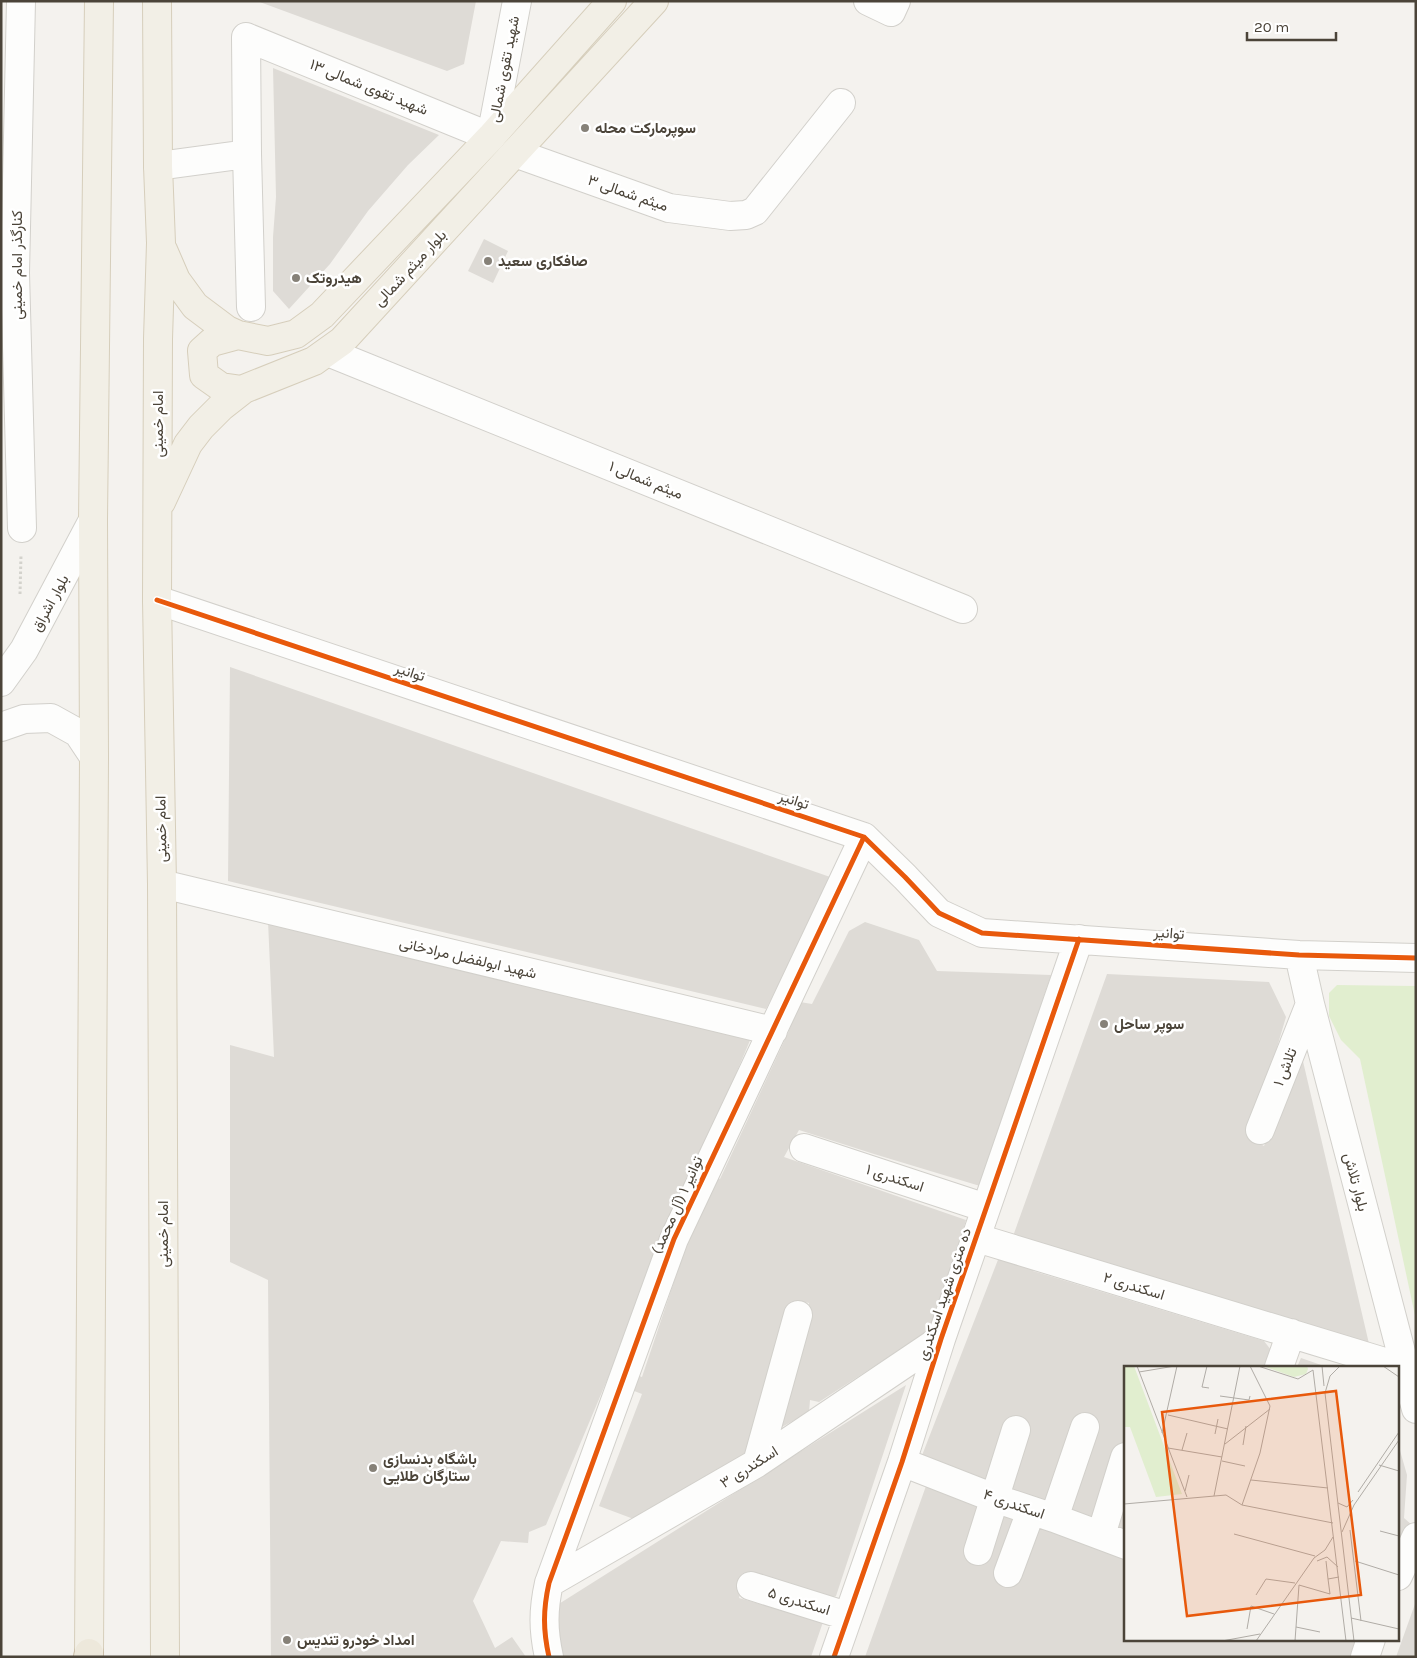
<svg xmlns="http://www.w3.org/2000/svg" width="1417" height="1658" viewBox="0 0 1417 1658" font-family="Karla,Vazirmatn,sans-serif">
<rect width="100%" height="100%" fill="#f4f2ee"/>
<!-- green -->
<path fill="#e1eecf" d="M1337 985 1416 986V1320L1360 1059 1341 1040 1329 1016V993Z"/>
<!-- building -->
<path fill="#dedbd6" d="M257 1H476L464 64 447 71Z
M273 68 439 135 408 165 368 211 330 264 289 309 273 291V237L276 197Z
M484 239 508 251 493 283 468 271Z
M230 667 833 878 766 1009 228 881Z
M268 921 751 1038 546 1525 529 1532 528 1543 501 1541 473 1601 495 1648 512 1637 526 1657H271L268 1280 230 1262V1045L274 1057Z
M865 922 919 940 937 971 1051 975 980 1186 874 1154 799 1130 784 1157 966 1220 930 1337 892 1363 887 1358 819 1402 810 1400 809 1412 773 1432 809 1303 800 1301 750 1455 639 1521 599 1506 642 1394 629 1389 634 1374 642 1377 688 1240 713 1176 720 1179 788 1033 800 1002 812 1004 849 931Z
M1107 974 1269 982 1286 1017 1250 1138 1264 1146 1302 1057 1370 1348 1012 1239Z
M1001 1252 1036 1261 1033 1271 1264 1341 1271 1350 1265 1367H1126V1453L1100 1525 990 1487 921 1458Z
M1301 1358 1324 1366V1367H1297Z
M906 1385 836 1596 827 1600 745 1575 739 1598 823 1622 811 1657 693 1656V1657H559L554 1607Z
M1399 1447 1407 1475 1404 1518 1412 1525 1398 1541Z
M1126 1466V1535L1105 1527Z
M926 1486 1126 1558V1639H1356L1350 1657H865Z
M1416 1604V1657H1396L1415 1604Z"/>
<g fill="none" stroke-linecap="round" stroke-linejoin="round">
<defs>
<path id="minor" d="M21 1 15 273 22 528
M868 1 891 12 896 1
M515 153 669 208 730 216 746 215 755 211 841 103
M247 154 251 307
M158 166 247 154 246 37 491 137 517 1
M328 352 963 609
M157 600 864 837 905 877 939 913 982 933 1299 955 1416 958
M1 682 24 650 93 520
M1 727 24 719 51 718 78 733 94 757
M162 884 773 1031
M1299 955 1310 1004 1416 1409
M1260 1130 1310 1004
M804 1148 986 1208
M977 1238 1404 1368
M1279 1367 1291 1333
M902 1462 994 1498 1054 1518 1126 1545
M757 1463 798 1315
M1054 1518 1085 1427
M1101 1535 1125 1457
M978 1551 1016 1430
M1008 1573 1031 1511
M1398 1576 1416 1537
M549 1583 757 1463 941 1339
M751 1586 847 1616
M549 1657C543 1630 543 1610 549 1583L674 1239 864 837
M834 1657 902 1462 941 1339 1079 939
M1365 1657 1371 1639"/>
<path id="major" d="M157 1 158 166 161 243 158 339 157 600 162 884 165 1657
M163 250 176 280 195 306 227 330 238 335 268 341 296 334 322 315 491 137 612 1
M238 335 212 342 202 351 204 375 221 387 242 390
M161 502 188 444 201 427 221 407 244 389 314 361 342 341 654 1
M89 1653 94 757 93 520 99 1"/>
<path id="highway" d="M88 1657 89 1653"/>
</defs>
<!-- minor casing -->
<use href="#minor" stroke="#d2d0cb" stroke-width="30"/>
<!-- major casing -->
<use href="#major" stroke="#d6cebb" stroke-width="30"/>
<!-- highway casing -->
<use href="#highway" stroke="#ccbfa9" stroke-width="30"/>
<!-- path -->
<path stroke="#d3d2cc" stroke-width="3" stroke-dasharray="2.5 2.5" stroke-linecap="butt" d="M20 594 21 555"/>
<!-- minor -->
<use href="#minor" stroke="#fdfdfc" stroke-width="28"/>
<!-- major -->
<use href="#major" stroke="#f2efe6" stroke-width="28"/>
<!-- highway -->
<use href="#highway" stroke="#ede8db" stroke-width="28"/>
<defs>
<path id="cycleway" d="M157 600 864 837 905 877 939 913 982 933 1299 955 1416 958
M549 1657C543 1630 543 1610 549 1583L674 1239 864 837
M834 1657 902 1462 941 1339 1079 939"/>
</defs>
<!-- cycleway casing -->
<use href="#cycleway" stroke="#fff" stroke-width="8"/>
<!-- cycleway -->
<use href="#cycleway" stroke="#e8590c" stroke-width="5"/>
</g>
<!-- markers -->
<g fill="#868178" stroke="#fff" stroke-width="2">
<circle cx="585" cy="128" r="5"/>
<circle cx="488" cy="261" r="5"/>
<circle cx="296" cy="278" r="5"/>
<circle cx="1104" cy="1024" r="5"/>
<circle cx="373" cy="1468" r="5"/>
<circle cx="287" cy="1640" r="5"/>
</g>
<g text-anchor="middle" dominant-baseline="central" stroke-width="5" stroke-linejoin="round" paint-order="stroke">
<!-- street labels -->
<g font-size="15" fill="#4b4439" stroke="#fff">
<text transform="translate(504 69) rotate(-79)">شهید تقوی شمالی</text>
<text transform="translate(369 87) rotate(22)">شهید تقوی شمالی ۱۳</text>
<text transform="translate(628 193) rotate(19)">میثم شمالی ۳</text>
<text transform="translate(17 265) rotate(-90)">کنارگذر امام خمینی</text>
<text transform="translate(410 268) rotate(-47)">بلوار میثم شمالی</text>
<text transform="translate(158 424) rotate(-90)">امام خمینی</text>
<text transform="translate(646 480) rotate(22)">میثم شمالی ۱</text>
<text transform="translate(50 603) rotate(-62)">بلوار اشراق</text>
<text transform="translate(410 672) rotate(18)">توانیر</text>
<text transform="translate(794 800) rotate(18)">توانیر</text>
<text transform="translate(161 829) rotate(-91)">امام خمینی</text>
<text transform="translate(1169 933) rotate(4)">توانیر</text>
<text transform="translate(468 958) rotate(13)">شهید ابولفضل مرادخانی</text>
<text transform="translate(1285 1067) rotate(-68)">تلاش ۱</text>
<text transform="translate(895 1178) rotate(18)">اسکندری ۱</text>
<text transform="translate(1356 1182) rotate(75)">بلوار تلاش</text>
<text transform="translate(677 1205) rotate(-66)">توانیر ۱ (آل محمد)</text>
<text transform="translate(163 1234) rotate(-90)">امام خمینی</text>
<text transform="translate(1134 1286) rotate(17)">اسکندری ۲</text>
<text transform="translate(944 1294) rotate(-71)">ده متری شهید اسکندری</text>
<text transform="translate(749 1467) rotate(-32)">اسکندری ۳</text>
<text transform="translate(1014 1504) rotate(19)">اسکندری ۴</text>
<text transform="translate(799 1601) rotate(17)">اسکندری ۵</text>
</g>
<!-- poi labels -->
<g font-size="15" font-weight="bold" fill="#4b4439" stroke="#fff" text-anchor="start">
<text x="595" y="128">سوپرمارکت محله</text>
<text x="498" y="261">صافکاری سعید</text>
<text x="306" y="278">هیدروتک</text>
<text x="1114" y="1024">سوپر ساحل</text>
<text x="383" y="1459">باشگاه بدنسازی<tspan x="383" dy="17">ستارگان طلایی</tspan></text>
<text x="297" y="1640">امداد خودرو تندیس</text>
</g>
</g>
<!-- overview -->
<g transform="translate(1124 1366)">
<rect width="275" height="275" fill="#f4f2ee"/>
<path d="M0 0H10L58 128 32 131 6 61H0ZM139 0H183L184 3 182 8 170 11Z" fill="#e1eecf"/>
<path fill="none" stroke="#b0aca6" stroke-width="1" d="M13 0 63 131M83 0 78 21 85 22M134 0 174 13 189 4M198 0 200 20M259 0 275 11M189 4 222 275M15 6 51 0M201 27 230 275M201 27 206 10 216 0M96 30 125 34 126 30M44 49 104 63M38 67 53 0M91 68 94 53M101 78 146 43M119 79 122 60M44 82 98 91M58 84 63 67M98 95 121 100M255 99 275 105M127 114 204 122M61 125 65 109M234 126 275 66M90 130 116 0M214 137 223 141 229 134M0 138 102 129 118 139 209 157M118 139 136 87 146 40 126 0M226 164 237 255M256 165 275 170M218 166 230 139 275 74M110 168 191 190M193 195 203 191 214 201M202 195 204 213M231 195 275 209M132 229 142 213 171 217M227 252 275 263M172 261 196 266M123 263 127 240 150 248M98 275 136 268M132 275 190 192 201 184 209 171M171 275 175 219 206 228 204 213 215 211"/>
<path fill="#e8590c" fill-opacity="0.15" stroke="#e8590c" stroke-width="2.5" d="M212 25 237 229 63 250 38 46Z"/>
<rect width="275" height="275" fill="none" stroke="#4b4439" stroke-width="2.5"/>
</g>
<!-- border -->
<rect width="1417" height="1658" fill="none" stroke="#4b4439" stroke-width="5"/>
<!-- scale -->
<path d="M1247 32v8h89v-8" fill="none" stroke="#4b4439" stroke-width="2.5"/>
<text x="1254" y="32" font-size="15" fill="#4b4439" stroke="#ffffff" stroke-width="4" paint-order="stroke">20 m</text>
</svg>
